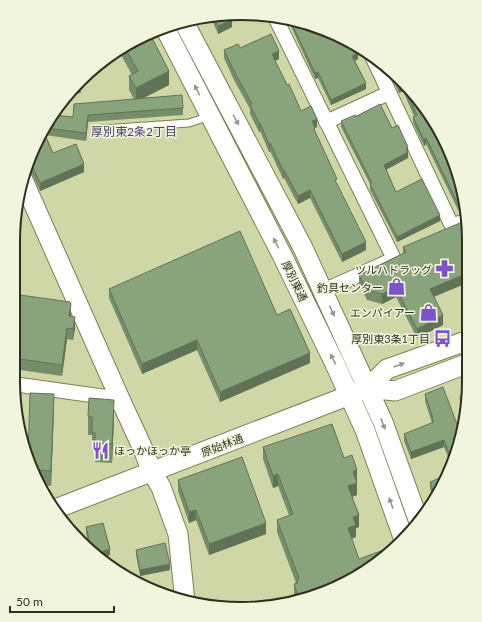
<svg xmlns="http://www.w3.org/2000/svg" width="482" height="622" viewBox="0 0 482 622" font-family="Lato,'Noto Sans JP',sans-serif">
<rect width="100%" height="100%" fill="#cfd7a7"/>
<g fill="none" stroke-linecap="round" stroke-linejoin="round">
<defs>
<path id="lane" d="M102 129 189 123 210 116
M464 398 465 402"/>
<path id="street" d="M276 19 394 259 323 291
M372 56 452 226 467 220
M326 122 389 93
M13 384 120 399"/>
<path id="secondary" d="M185 24 303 248 383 422 419 522
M166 30 282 255 335 364 365 430 404 540
M23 180 120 399 143 449 152 472 161 487 178 534 185 602
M368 388 395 391 466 364
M55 509 368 388 387 369 466 341"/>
</defs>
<!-- lane casing -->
<use href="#lane" stroke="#798053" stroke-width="9"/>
<!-- street casing -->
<use href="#street" stroke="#798053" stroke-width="16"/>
<!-- secondary casing -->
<use href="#secondary" stroke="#798053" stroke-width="21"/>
<!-- lane -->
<use href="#lane" stroke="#fff" stroke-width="7"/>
<!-- street -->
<use href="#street" stroke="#fff" stroke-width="14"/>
<!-- secondary -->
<use href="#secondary" stroke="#fff" stroke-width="19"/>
</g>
<!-- wall -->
<path fill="#768d6b" d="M210 15H211L236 17 231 19 232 27 218 34Z
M288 20 300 21 358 59 355 61 366 89 331 105 318 78 315 79Z
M127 44 169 85 143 98 183 108V115L88 122 86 141 45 135 53 153 84 172 40 191 33 176 29 171V165L28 162 53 115 73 117 134 99 129 90V76L132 75 119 51Z
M240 48 279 59 275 61 301 111 317 127 315 128V132L337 184 366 250 342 262 310 198 298 204 284 178 283 179 270 151 269 152 260 131 259 132 250 114V109L234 80 224 58V50Z
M389 71 438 127 465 209 459 212 426 144 424 146 413 123V117L414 116 403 91 399 93Z
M81 84V93L69 95Z
M341 121 392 128 408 153V158L386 169 396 192 440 221 397 242 370 190V184L341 127Z
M468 226 467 283 434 297 443 325 417 338 396 297 382 304 367 300 359 284V275L403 254V247Z
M109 289 277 315 310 363 220 402 197 350 142 374 109 298Z
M13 294 71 316 75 328 73 340 67 339 62 376 13 369Z
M425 394 461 435 450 462 444 447 411 459 404 441V434L432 423 425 401Z
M54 409 51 486 39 485 28 459Z
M88 416 114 418 112 463 95 462V451H92V435H88Z
M263 447 344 458 357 482V495L352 497 359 527 356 528V537L351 539 300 601 296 602 294 596V584L296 583 277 532V520L289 515 278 486 273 488 263 459Z
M444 476 434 500 430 489V482Z
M178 480 266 534 209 555 196 520 189 523 178 491Z
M86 527 110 555 100 558 90 550 86 533Z
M136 550 170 570 140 576 136 555Z"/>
<!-- shaded-wall -->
<path fill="#607357" d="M229 16 236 17 229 20Z
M232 20V27L218 34V26Z
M279 51V59L272 62V54Z
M358 53V59L352 62V56Z
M169 71V85L136 102V88Z
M318 72V78L315 79V73Z
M366 83V89L331 105V100Z
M402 86H403V91L399 93V87Z
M88 115V122L86 141V133Z
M317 119V127L312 129V121Z
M259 123H260V131L259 132Z
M426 138V144L424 146V140Z
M270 143V151L269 152V144Z
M408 147V158L384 171V165Z
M84 164V172L40 191V183Z
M283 170H284V178L283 179Z
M310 190V198L298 204V196Z
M464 203 465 209 459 212V206Z
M440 215V221L397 242V237Z
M366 242V250L342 262V254Z
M468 273 467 283 430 298V289Z
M396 288V297L382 304V294Z
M71 304V315L69 327V316Z
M443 315V325L417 338V329Z
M75 317V328L73 340V329Z
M67 328V339L62 376V365Z
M197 340V350L142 374V364Z
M310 353V363L220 402V392Z
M54 394V409L51 486V471Z
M114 400V418L112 463V444Z
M444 440V447L411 459V452Z
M357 470V482L353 483V471Z
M278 474V486L273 488V476Z
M357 483V495L348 498V486Z
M196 510V520L189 523V512Z
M359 515V527L356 528V537L348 540V528L353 517Z
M266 523V534L209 555V544Z
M110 549V555L100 558 95 554Z
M170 564V570L140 576V570Z"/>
<!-- building -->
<path fill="#89a47c" stroke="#607357" d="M213 15 230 16 232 20 218 26Z
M290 20 300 21 356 49 358 53 352 56 366 83 331 100 318 72 315 73Z
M271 34 279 51 272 54 287 85 289 84 301 111 311 106 317 119 312 121 315 128 314 129 337 179 335 180 366 242 342 254 310 190 298 196 284 170H283L270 143 269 144 260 123H259L250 105 252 104 234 71 224 50 238 44 240 48Z
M151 36 169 71 136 88 129 76 138 71 124 46 127 44Z
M394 77 402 86 399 87Z
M81 84V88H76Z
M404 88 438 127 457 168 464 203 459 206 426 138 424 140 413 117 417 115Z
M182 95 183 108 88 115 86 133 46 128 53 115 73 117 74 104Z
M380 104 392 128 398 125 408 147 406 149 408 152 384 165 396 192 422 179 440 215 397 237 370 184 372 183 341 121 355 115V117Z
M45 135 53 153 76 144 84 164 40 183 33 168 29 163 32 162 30 159 42 137Z
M467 220 468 226V273L430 289 443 315 417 329 396 288 382 294 367 290 359 275 406 252 403 247Z
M240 231 277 315 290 309 310 353 220 392 197 340 142 364 109 289Z
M13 294 70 302 71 304 69 316 75 317 73 329 67 328 62 365 13 358Z
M443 387 461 435 451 458 444 440 411 452 404 434 434 422 425 394Z
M30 393 54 394 51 471 39 470V476H36L28 459Z
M89 398 114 400 112 444 95 443V433H92V417L88 416Z
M332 424 344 458 352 455 357 470 353 471 357 483 348 486 359 515 353 517 356 525 348 528 359 559 389 548 390 552 355 578 300 601 294 584 298 583 297 579 299 578 277 520 293 514 278 474 273 476 263 447Z
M242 457 266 523 209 544 196 510 189 512 178 480Z
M444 476 435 496 430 482Z
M103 523 110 549 95 554 92 552 86 527Z
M165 543 170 564 140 570 136 550Z"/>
<!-- one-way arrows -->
<defs><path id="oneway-solid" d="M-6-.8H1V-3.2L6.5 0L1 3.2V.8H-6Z"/></defs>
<g fill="#96988e">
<use href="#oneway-solid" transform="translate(197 90) rotate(-117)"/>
<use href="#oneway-solid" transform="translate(236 120) rotate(62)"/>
<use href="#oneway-solid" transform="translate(276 243) rotate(-117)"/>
<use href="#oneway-solid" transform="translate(332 311) rotate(65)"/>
<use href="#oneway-solid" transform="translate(333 359) rotate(-116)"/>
<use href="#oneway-solid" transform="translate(399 365) rotate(-20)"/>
<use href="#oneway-solid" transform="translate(383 424) rotate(69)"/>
<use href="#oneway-solid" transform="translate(391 503) rotate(-110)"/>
</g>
<!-- icons -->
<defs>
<symbol id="pharmacy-bare" viewBox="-9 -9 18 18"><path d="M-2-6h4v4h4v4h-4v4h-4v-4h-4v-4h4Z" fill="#7d53cd" stroke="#f1f5dd" stroke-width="2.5" paint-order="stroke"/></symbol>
<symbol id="shop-bare" viewBox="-9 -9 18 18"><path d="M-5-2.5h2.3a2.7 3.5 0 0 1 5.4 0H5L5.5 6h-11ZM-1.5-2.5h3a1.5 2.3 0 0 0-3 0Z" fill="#7d53cd" stroke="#f1f5dd" stroke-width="2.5" paint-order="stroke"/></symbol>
<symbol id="bus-bare" viewBox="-9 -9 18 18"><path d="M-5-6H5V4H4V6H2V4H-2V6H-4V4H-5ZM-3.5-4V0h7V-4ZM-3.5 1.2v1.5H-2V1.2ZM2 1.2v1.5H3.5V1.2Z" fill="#7d53cd" stroke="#f1f5dd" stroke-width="2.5" paint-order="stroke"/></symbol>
<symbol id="restaurant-bare" viewBox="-9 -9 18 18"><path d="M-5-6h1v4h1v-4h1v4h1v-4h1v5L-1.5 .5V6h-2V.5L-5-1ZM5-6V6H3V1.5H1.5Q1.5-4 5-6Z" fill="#7d53cd" stroke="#f1f5dd" stroke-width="2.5" paint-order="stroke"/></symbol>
</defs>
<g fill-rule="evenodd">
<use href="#pharmacy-bare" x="432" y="256" width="25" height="25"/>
<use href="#shop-bare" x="384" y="274" width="25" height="25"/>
<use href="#shop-bare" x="416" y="300" width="25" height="25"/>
<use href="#bus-bare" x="430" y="326" width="25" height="25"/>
<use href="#restaurant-bare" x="88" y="438" width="25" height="25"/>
</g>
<g text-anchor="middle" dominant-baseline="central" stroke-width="3" stroke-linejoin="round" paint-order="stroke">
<!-- poi labels -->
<g font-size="11" fill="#2e311e" stroke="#f1f5dd" text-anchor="end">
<text x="432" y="269">ツルハドラッグ</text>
<text x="383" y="287">釣具センター</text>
<text x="415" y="312">エンパイアー</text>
<text x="430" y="338">厚別東3条1丁目</text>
<text x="114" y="450" text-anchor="start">ほっかほっか亭</text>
</g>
<!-- street labels -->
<g font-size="11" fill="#2e311e" stroke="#f1f5dd">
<text transform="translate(295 281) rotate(64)">厚別東通</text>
<text transform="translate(222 445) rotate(-21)">原始林通</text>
</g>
<!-- neighbourhood labels -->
<g font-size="12" fill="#4c3a76" stroke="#f1f5dd">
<text x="134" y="131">厚別東2条2丁目</text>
</g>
</g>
<!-- crop -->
<path d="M0 0H482V622H0ZM241 20H241A221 221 0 0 1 462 241V381A221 221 0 0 1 241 602H241A221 221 0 0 1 20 381V241A221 221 0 0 1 241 20Z" fill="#f1f5dd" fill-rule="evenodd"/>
<path fill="none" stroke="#2e311e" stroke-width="2" d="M241 20H241A221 221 0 0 1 462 241V381A221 221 0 0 1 241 602H241A221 221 0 0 1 20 381V241A221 221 0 0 1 241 20Z"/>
<!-- scale -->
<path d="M10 606v6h104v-6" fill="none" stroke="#2e311e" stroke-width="2"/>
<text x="16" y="606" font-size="12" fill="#2e311e" stroke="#f1f5dd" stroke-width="3" paint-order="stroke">50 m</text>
</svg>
